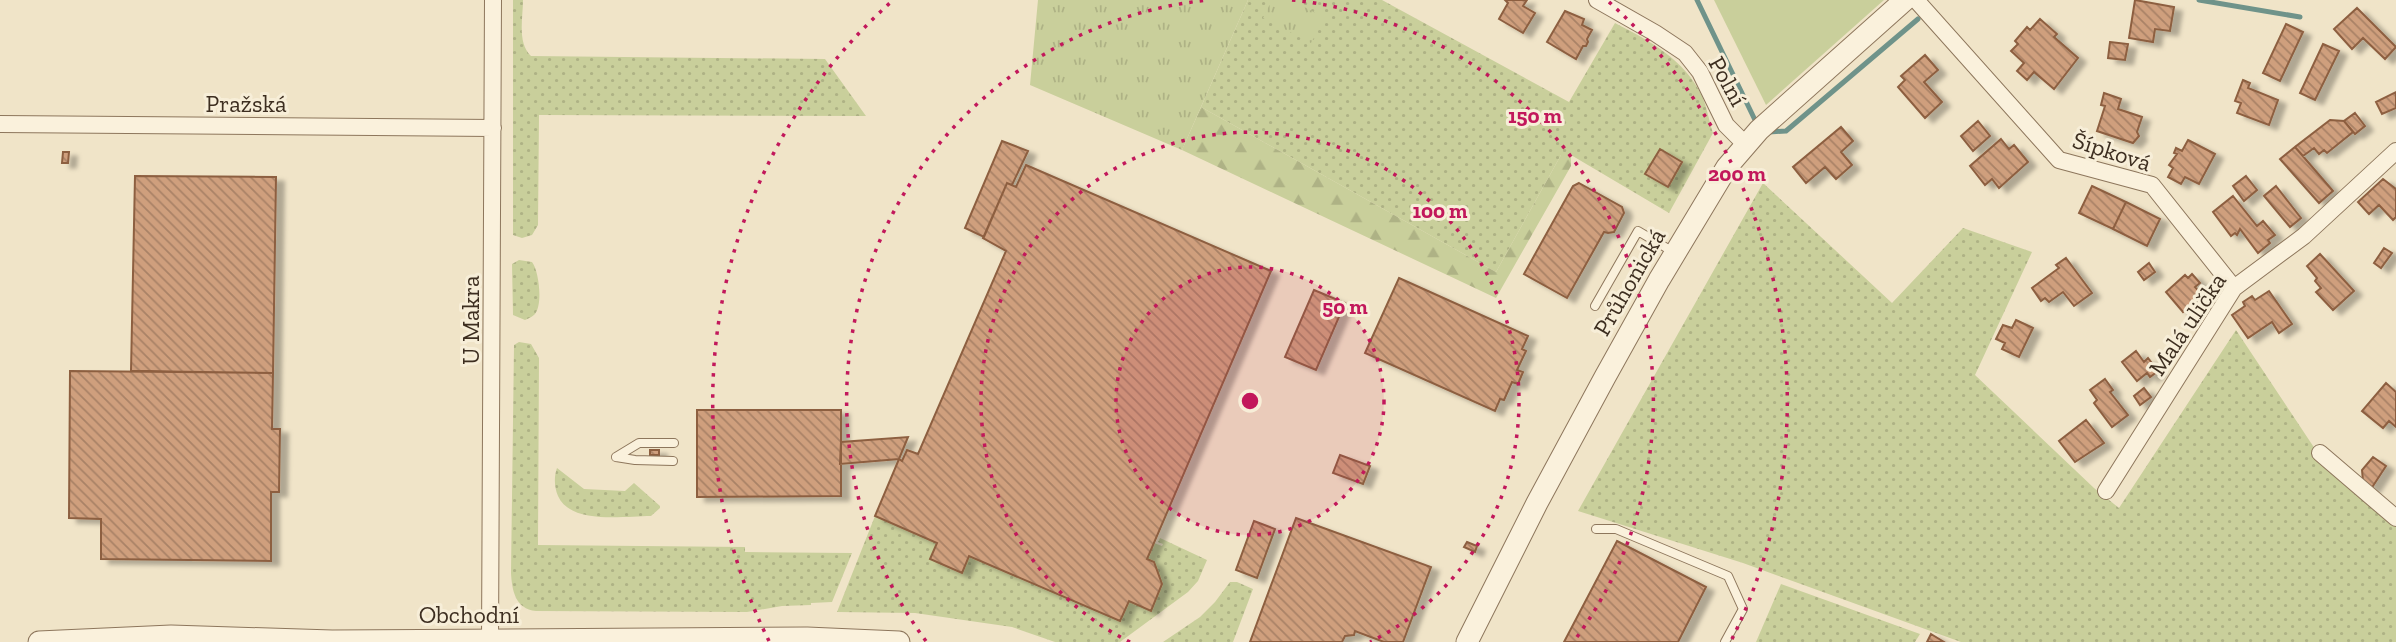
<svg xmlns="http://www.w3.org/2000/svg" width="2396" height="642" viewBox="0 0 2396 642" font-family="'Zilla Slab',serif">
<defs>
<pattern id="grass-dots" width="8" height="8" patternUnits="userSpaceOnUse" patternTransform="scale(1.75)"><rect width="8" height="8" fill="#c9cf9b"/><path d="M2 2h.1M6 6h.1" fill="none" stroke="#aeb285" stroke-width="1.8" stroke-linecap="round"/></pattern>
<pattern id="forest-firs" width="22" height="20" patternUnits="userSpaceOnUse" patternTransform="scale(1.75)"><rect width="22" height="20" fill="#c9cf9b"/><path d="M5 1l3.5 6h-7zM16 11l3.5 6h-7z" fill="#aeb285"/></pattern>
<pattern id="park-tufts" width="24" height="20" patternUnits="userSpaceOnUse" patternTransform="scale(1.75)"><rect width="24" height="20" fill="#c9cf9b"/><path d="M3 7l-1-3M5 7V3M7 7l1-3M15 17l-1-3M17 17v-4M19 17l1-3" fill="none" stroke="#aeb285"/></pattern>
<pattern id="building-back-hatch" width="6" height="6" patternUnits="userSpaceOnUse" patternTransform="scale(1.75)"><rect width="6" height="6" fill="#cf9f7d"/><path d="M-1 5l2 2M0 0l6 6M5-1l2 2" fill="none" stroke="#a98266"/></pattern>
<filter id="shadow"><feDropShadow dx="8" dy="4.5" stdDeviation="2" flood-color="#0004"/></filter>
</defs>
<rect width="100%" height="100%" fill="#f0e4c8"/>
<!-- grass -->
<path fill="url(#grass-dots)" d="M513 0H523C523 18 517 43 531 56L825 59 866 116 539 115 538 225 532 235 522 238 513 235Z
M1248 0H1382L1569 102 1615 23C1650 41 1684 59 1702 96 1707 107 1709 121 1713 133L1669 213 1571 155H1561L1496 272 1201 107Z
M1763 183 1892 303 1963 228 2032 252 1975 375 2094 488 2119 508 2236 330 2317 452 2396 519V642H1961L1743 563 1578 511Z
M519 260 532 262C539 271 543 304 535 314 532 317 529 318 525 320L513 315 512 264Z
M519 342 531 344 539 358 538 545 745 547V552L852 553 832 602 811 603V605L782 606 747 612 536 611C515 609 512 590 511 573L514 345Z
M557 468 584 489 625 491 634 483 660 506V508L651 516C624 516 571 525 558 496 554 487 554 476 557 468Z
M875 516 937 543 930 559 961 573 969 556 1120 621 1129 601 1151 610 1162 584 1154 562 1147 559 1154 543 1162 546 1163 544 1158 542 1160 538 1207 560 1198 581 1188 592 1120 642H1055L1012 627 915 613 837 612Z
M1230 582H1237L1253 589 1233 642H1163L1200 617 1215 602Z
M1781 584 1920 634 1915 642H1756Z"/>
<!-- forest -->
<path fill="url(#forest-firs)" d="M1201 107 1496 272 1561 155H1571V166L1496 298 1182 150Z"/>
<!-- park -->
<path fill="url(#park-tufts)" d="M1038 0H1248L1182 150 1030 85Z
M1272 0H1291L1325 18 1311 43 1263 18Z"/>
<!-- garden -->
<path fill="#c9cf9b" d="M1714 0H1884L1766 105Z"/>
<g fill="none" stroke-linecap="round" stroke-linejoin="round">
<!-- stream -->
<path stroke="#6f938a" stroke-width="5" d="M1697 0 1755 120
M2199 0 2300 17
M1769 132 1786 131 1918 19"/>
</g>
<!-- building -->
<path fill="url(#building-back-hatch)" stroke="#8d5f41" stroke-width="2" filter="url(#shadow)" d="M1527 0 1523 6 1535 13 1523 33 1499 19 1508 3 1505 0Z
M2135 0 2174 7 2170 31 2155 29 2153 42 2129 38Z
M2357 8 2396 47 2385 59 2363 38 2352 49 2334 29Z
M1565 11 1584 19 1582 25 1592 30 1587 39 1588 42 1586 46H1583L1576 59 1547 42Z
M2040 19 2057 34 2054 37 2078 58 2054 89 2034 72 2027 80 2017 71 2024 63 2011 51 2018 44 2015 41 2027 27 2030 30Z
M2286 24 2303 32 2280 81 2263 73Z
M2110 42 2128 44 2125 60 2108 58Z
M2323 44 2339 51 2315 100 2300 93Z
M1925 55 1938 70 1924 82 1942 102 1925 118 1898 87 1905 80 1901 76Z
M2243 80 2250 83 2248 88 2278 100 2269 125 2237 113 2241 103 2235 101Z
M2396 92V108L2382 114 2376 102Z
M2104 93 2121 99 2118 109 2142 117 2137 132 2139 136 2133 143 2097 131 2105 106 2101 105Z
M2355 113 2365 126 2355 134 2344 121Z
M2330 120 2344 121 2353 132 2327 153 2324 150 2319 154 2314 148 2303 156 2295 147Z
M1978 121 1990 136 1973 151 1961 136Z
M1841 127 1853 141 1841 152 1852 165 1836 179 1825 167 1806 183 1793 167Z
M2001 139 2009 149 2014 145 2028 162 1999 188 1992 179 1985 185 1970 166Z
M2188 140 2215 154 2199 184 2185 177 2181 184 2168 177 2173 168 2169 165 2177 154 2174 153 2176 148 2182 151Z
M1002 141 1028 151 1012 185 1007 183 984 237 965 228Z
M2295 147 2333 191 2319 203 2280 159Z
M1660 149 1682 162 1668 187 1645 174Z
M63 152H69L68 163H62Z
M1026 165 1271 271 1147 559 1154 562 1162 584 1151 611 1129 601 1120 621 969 556 962 573 930 559 937 543 875 516 899 459 902 461 907 450 918 454 1006 251 983 238 1007 183 1016 187Z
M135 176 276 177 273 373 131 371Z
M2246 176 2257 190 2244 201 2233 186Z
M2383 179 2396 189V217L2393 220 2379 205 2369 214 2358 202Z
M1579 183 1622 207 1624 213 1614 232 1608 233 1604 232 1567 298 1524 274 1573 186Z
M2092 186 2126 202 2113 229 2079 213Z
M2276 186 2301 218 2290 227 2264 196Z
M2233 196 2257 226 2263 221 2275 235 2268 240 2270 243 2258 253 2240 229 2237 235 2235 233 2231 236 2213 212Z
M2126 202 2160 219 2147 246 2113 229Z
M2384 248 2392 253 2381 268 2374 263Z
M2320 254 2354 291 2333 310 2316 292 2321 288 2315 281 2317 278 2307 266Z
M2066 258 2092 293 2074 306 2063 292 2049 302 2045 298 2041 301 2032 288 2059 268 2056 265Z
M2149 263 2155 272 2144 280 2138 272Z
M2192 274 2200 283 2195 287 2202 294 2183 312 2166 292 2185 275 2188 278Z
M1399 278 1528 336 1522 349 1526 351 1517 370 1523 372 1518 384 1512 382 1504 400 1500 399 1495 411 1365 353Z
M1314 290 1345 303 1316 370 1285 357Z
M2269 291 2292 324 2279 333 2272 322 2248 338 2232 315 2245 306 2243 302 2252 296 2255 300Z
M2016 320 2033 328 2019 357 2002 349 2005 343 1996 339 2003 325 2012 328Z
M2136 351 2144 362 2148 358 2158 371 2150 377 2147 373 2137 381 2122 362Z
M70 371 273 373 272 429H280L279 492H271V561L101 559V519L69 518Z
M2105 379 2113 390 2110 392 2128 415 2112 427 2094 403 2097 400 2090 390Z
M2386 383 2396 392V427L2389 421 2383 428 2362 411Z
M2144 388 2151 397 2140 405 2134 396Z
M697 410H841V496L697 497Z
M2086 420 2104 443 2075 462 2059 441Z
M908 437 899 459 840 464 841 442Z
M650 450H659V455H650Z
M1340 455 1370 466 1363 484 1333 473Z
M2373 457 2386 466 2371 489 2363 481 2362 470Z
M1296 518 1431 567 1403 642H1384L1355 631 1354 635 1345 636 1342 642H1250Z
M1254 521 1275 529 1257 578 1236 570Z
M1617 541 1706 587 1678 642H1564Z
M1467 542 1477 546 1475 552 1464 547Z
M1931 634 1944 642H1927Z"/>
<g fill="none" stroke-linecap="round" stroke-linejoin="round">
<defs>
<path id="service" d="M1595 306 1638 231 1675 253
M616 457 639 443H674
M616 457 635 460 673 461
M1596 529H1616L1728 576 1743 609 1725 642"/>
<path id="minor" d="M1597 0 1655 33 1685 53 1700 72 1726 125 1745 144
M1916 0 2059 160 2152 185 2234 288
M0 124 493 128
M2320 453 2396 518
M2106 491 2234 288 2304 236 2396 151
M490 642 493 0"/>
<path id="tertiary" d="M39 642 171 636 332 641 807 638 899 642
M1467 642 1537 503 1605 377 1659 280 1727 167 1759 130 1905 0"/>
</defs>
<!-- service casing -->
<use href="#service" stroke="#8d765c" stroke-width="10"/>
<!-- minor casing -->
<use href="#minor" stroke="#8d765c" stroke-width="18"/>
<!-- tertiary casing -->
<use href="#tertiary" stroke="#8d765c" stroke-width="23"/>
<!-- service -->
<use href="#service" stroke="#faf1dc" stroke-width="8"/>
<!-- minor -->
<use href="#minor" stroke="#faf1dc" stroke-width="16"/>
<!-- tertiary -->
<use href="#tertiary" stroke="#faf1dc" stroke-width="21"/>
</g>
<!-- distance rings -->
<circle cx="1250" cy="401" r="134" fill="#c2185b" fill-opacity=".12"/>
<g fill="none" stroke="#c2185b" stroke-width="3.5" stroke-dasharray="3.5 7">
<circle cx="1250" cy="401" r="134"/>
<path d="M1130 642A269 269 0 1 1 1370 642"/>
<path d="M926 641A403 403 0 0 1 1208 0M1292 0A403 403 0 0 1 1574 641"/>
<path d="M769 641A537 537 0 0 1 891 2M1609 2A537 537 0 0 1 1731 641"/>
</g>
<g text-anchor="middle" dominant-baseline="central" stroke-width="6" stroke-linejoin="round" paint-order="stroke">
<!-- street labels -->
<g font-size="24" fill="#3d2e20" stroke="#f7eed8">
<text transform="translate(1728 81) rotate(61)">Polní</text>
<text x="246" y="103">Pražská</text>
<text transform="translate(2112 151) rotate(18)">Šípková</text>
<text transform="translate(1629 282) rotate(-60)">Průhonická</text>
<text transform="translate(470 320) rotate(-90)">U Makra</text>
<text transform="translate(2187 324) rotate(-56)">Malá ulička</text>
<text x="469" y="614">Obchodní</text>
</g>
</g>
<circle cx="1250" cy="401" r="10" fill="#c2185b" stroke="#f7eed8" stroke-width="3.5"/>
<g font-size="21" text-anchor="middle" font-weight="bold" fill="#c2185b" stroke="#f7eed8" stroke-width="6" stroke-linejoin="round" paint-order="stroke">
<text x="1535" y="123">150 m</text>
<text x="1737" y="181">200 m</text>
<text x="1440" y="218">100 m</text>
<text x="1345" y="314">50 m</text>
</g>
</svg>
